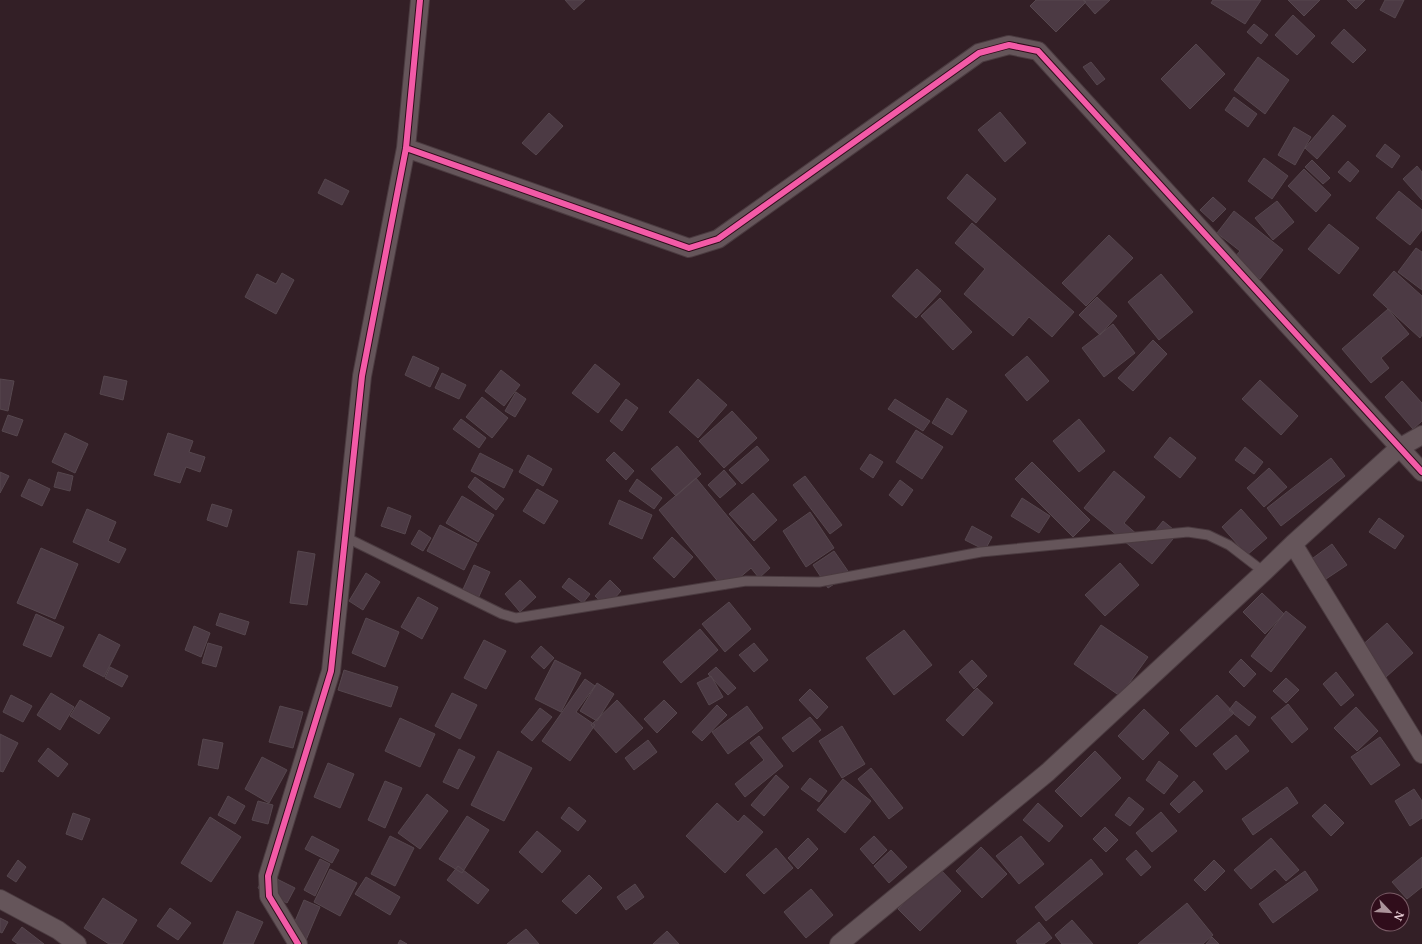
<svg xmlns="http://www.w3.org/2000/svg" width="1422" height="944" viewBox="0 0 1422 944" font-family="'Noto Serif',serif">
<rect width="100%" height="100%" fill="#331f26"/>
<!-- building -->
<path fill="#4c3a44" stroke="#56474e" d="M565 0H585L574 10Z
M1036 0H1084L1086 2 1056 32 1030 6Z
M1083 0H1110L1095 14Z
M1213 0H1261L1245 24 1211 3Z
M1288 0H1320L1304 16Z
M1347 0H1365L1356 9Z
M1385 0H1404L1395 18 1380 10Z
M1293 15 1315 36 1297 55 1275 35Z
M1254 24 1268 35 1261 44 1247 32Z
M1344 29 1366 50 1353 63 1331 43Z
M1196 44 1225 74 1190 109 1161 79Z
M1258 57 1289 80 1265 114 1234 90Z
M1091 62 1105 79 1097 85 1083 67Z
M1234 97 1257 114 1248 127 1225 110Z
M1000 112 1026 143 1005 162 978 130Z
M549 113 563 126 536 155 522 143Z
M1333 115 1346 126 1317 159 1305 148Z
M1294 127 1311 137 1295 165 1278 155Z
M1385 144 1400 156 1392 168 1376 156Z
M1264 158 1288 176 1272 199 1248 181Z
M1312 160 1330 178 1323 184 1305 167Z
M1348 161 1359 171 1350 182 1338 172Z
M1417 166 1422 172V200L1403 179Z
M1304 169 1331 195 1316 212 1288 186Z
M967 174 996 199 976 223 947 198Z
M325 179 349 191 342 205 318 193Z
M1399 191 1422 210V230L1410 245 1376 218Z
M1213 197 1226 209 1213 222 1200 210Z
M1277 201 1294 222 1273 240 1255 218Z
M1234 211 1283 250 1260 279 1234 258 1240 251 1217 233Z
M972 223 1074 312 1052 337 1029 317 1013 336 964 294 985 269 955 243Z
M1329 224 1359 248 1339 274 1308 249Z
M1109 235 1133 258 1086 306 1062 283Z
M1416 248 1422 252V290L1398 272Z
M917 269 941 291 916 318 892 296Z
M1394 271 1422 296V335L1420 338 1373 295Z
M282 273 294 280 276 314 245 297 257 274 276 284Z
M1161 274 1193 312 1159 340 1128 302Z
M1097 297 1117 316 1100 335 1079 315Z
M940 298 972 332 953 350 921 316Z
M1388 309 1409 334 1381 358 1389 368 1371 383 1342 349Z
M1113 324 1135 353 1104 377 1082 348Z
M1153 340 1167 354 1133 391 1118 378Z
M413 356 439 368 430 387 405 375Z
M1027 356 1049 381 1027 401 1005 375Z
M595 364 620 384 598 413 572 393Z
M501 370 520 385 504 406 485 391Z
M442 373 466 385 459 399 435 388Z
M104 376 127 381 123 400 100 394Z
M0 379 14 381 8 411 0 409Z
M698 379 727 405 698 438 669 412Z
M1260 380 1298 416 1281 435 1242 399Z
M1402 381 1422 403V421L1413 429 1385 397Z
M516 392 526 399 515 417 505 411Z
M482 397 508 418 492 438 466 417Z
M947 398 967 411 952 435 932 423Z
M626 399 638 408 622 431 610 421Z
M895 399 930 421 923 431 888 409Z
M732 411 757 438 724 468 699 441Z
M8 415 23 420 17 436 2 431Z
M461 419 486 438 479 448 453 429Z
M1079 419 1105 451 1079 472 1053 441Z
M916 430 943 447 922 479 896 462Z
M65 433 88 444 75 473 52 462Z
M168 433 193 441 189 452 205 457 200 472 186 467 180 483 154 475Z
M1170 437 1196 458 1180 478 1154 457Z
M677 446 701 474 676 496 651 469Z
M757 446 769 460 742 484 729 470Z
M1245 447 1263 462 1254 474 1235 460Z
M614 452 634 471 626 480 606 460Z
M480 453 513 470 504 488 471 471Z
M870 454 883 462 873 478 860 469Z
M528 455 552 469 543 486 519 472Z
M1331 458 1345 476 1281 526 1267 508Z
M1032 462 1090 520 1073 537 1015 479Z
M1269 468 1287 487 1264 507 1247 488Z
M724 470 736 484 720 498 708 485Z
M1114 471 1145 497 1124 523 1146 542 1163 521 1178 533 1152 564 1084 508Z
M0 472 9 476 0 493Z
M58 472 73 476 70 491 54 487Z
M805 476 842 525 830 534 793 485Z
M475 477 504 499 496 510 468 487Z
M696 478 770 568 759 578 751 568 725 590 659 510Z
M29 479 50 489 42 506 21 496Z
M637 479 662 498 654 509 629 491Z
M900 480 913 490 902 506 889 495Z
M537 489 558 501 544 524 523 511Z
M753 493 777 520 754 541 729 514Z
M462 496 494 515 478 542 446 523Z
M1022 498 1050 516 1039 533 1011 516Z
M619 500 652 515 642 539 609 524Z
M212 504 232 510 227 527 207 520Z
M388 507 411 516 405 534 381 526Z
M87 509 116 522 108 541 126 549 119 563 73 542Z
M1241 509 1267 538 1247 555 1222 527Z
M810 512 834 548 806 567 783 531Z
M1379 518 1404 536 1395 549 1369 532Z
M440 525 477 544 464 570 427 551Z
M972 526 992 537 985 550 965 540Z
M419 530 431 538 423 551 411 544Z
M672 537 693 557 674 578 653 558Z
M1332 544 1347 565 1323 581 1309 561Z
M41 548 78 564 55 619 17 603Z
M298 551 315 554 307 605 290 603Z
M834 551 850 574 828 588 813 565Z
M1120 563 1139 585 1105 616 1085 595Z
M474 565 490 572 476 603 460 596Z
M366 573 380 582 363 610 349 601Z
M569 578 590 594 583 603 562 587Z
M520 580 536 597 520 612 505 594Z
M610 580 621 591 607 607 595 596Z
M1262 593 1284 614 1265 634 1243 612Z
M418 597 438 608 422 639 401 627Z
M729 602 751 629 725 652 702 624Z
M1286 611 1306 627 1271 672 1251 656Z
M220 613 249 622 245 635 216 625Z
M36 614 64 627 51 657 23 645Z
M366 618 399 632 385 667 352 653Z
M1387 623 1413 653 1386 677 1359 648Z
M1101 625 1148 657 1120 696 1074 664Z
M194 626 210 633 201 657 185 650Z
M700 629 718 650 681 683 663 662Z
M904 630 932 665 894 695 866 658Z
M99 634 120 645 104 677 83 666Z
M484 640 506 651 486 689 464 678Z
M208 643 222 647 216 667 202 663Z
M754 643 768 660 754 672 739 655Z
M541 646 554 658 544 669 531 657Z
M1241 659 1256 674 1244 687 1229 672Z
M555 660 581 673 561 712 535 699Z
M972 660 987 676 974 689 959 672Z
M110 667 128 676 122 687 105 678Z
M716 667 736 688 728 695 708 674Z
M344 670 398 687 391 707 338 690Z
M1336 672 1354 695 1341 706 1323 684Z
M711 676 723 697 709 705 697 683Z
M1286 678 1299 690 1286 703 1273 691Z
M585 679 595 686 576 712 595 725 570 761 542 741Z
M597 683 614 694 597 721 580 711Z
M977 688 993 703 963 736 946 720Z
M810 689 828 707 817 719 799 700Z
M51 693 74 707 60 730 37 715Z
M452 693 477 705 460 739 435 726Z
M11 695 32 706 23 722 3 712Z
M1217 695 1234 713 1196 747 1180 730Z
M80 700 110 718 99 734 70 716Z
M617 700 643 728 616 753 591 725Z
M664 700 677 713 657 733 644 719Z
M1236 701 1256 717 1249 726 1229 710Z
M1288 704 1308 729 1292 743 1271 718Z
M717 705 727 715 702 741 692 732Z
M280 706 303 712 293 748 269 742Z
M747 706 763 728 728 754 712 732Z
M1356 707 1378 731 1357 751 1334 728Z
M540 708 552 717 532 741 521 732Z
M1144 709 1169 733 1143 760 1118 736Z
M810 717 821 730 793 752 782 738Z
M400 718 435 734 420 767 385 751Z
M842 726 865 764 842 778 819 741Z
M0 734 18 743 3 772 0 771Z
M1236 735 1249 751 1226 770 1213 754Z
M759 736 783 766 745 797 735 784 764 760 750 743Z
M1380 737 1400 765 1371 785 1351 757Z
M203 739 223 743 218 769 198 765Z
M648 740 657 752 634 770 625 758Z
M48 748 68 764 58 777 38 761Z
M459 749 475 757 458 789 443 782Z
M498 751 532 768 504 821 471 805Z
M1095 751 1121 778 1081 817 1055 791Z
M262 757 287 770 269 803 245 789Z
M1159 761 1178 776 1164 794 1146 780Z
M328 763 354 774 340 808 314 797Z
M871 768 903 808 889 819 858 779Z
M776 775 789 787 764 816 751 805Z
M810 778 827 791 819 802 801 789Z
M843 779 871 801 845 833 817 810Z
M385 781 402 788 385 828 368 820Z
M1194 781 1203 791 1179 813 1170 804Z
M1287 787 1298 803 1253 835 1242 819Z
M1414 789 1422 801V818L1410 826 1395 801Z
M427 794 448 811 420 849 398 833Z
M228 796 245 806 235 824 218 815Z
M1129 797 1144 809 1130 826 1115 815Z
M258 801 273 805 268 824 252 820Z
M717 803 738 822 744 815 763 832 725 873 686 836Z
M1038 803 1063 826 1049 842 1023 820Z
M1325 804 1344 823 1331 836 1312 816Z
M569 807 586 821 578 831 561 818Z
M1161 812 1177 831 1152 852 1136 833Z
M73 813 90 819 82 840 66 834Z
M467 816 489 830 462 873 439 859Z
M210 817 241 837 211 882 181 863Z
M1105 827 1118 840 1106 852 1093 839Z
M537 831 561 851 542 873 519 852Z
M312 836 339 850 332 863 305 849Z
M390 836 414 848 395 886 371 874Z
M874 836 887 850 873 864 860 849Z
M1021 836 1044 864 1019 884 996 856Z
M808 838 818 849 798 869 788 858Z
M1271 838 1299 870 1286 881 1275 869 1251 889 1234 870Z
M981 847 1007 874 982 898 956 871Z
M776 848 793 868 764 894 746 875Z
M891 850 907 867 889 883 874 866Z
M1136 850 1151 867 1141 876 1126 859Z
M1422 857V887L1407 899 1392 882Z
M320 859 330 864 315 896 304 890Z
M1091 859 1103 874 1046 921 1035 907Z
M18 860 26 867 16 882 7 876Z
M1214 860 1225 871 1205 891 1194 880Z
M458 866 489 890 478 904 447 880Z
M939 868 961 891 920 931 898 909Z
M330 869 357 883 340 916 314 902Z
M1305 871 1318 890 1273 923 1259 904Z
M265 873 295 888 287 903 258 888Z
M589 875 602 888 576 914 562 901Z
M366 877 400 897 390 915 355 894Z
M635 884 644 897 626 910 617 897Z
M811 889 833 915 806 938 784 912Z
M103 898 137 920 122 944H109L84 928Z
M304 900 320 907 306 940 290 933Z
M1187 903 1213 935 1203 944H1138Z
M170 908 191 923 178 940 157 926Z
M237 911 263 922 253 944H223Z
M0 918 8 922 2 933 0 932Z
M1072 920 1093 944H1062L1055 935Z
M1039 922 1052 938 1044 944H1018L1016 941Z
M22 927 44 944H18L12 940Z
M526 929 539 944H507Z
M667 931 679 944H653Z
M1212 937 1219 944H1206Z
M400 940 407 944H398Z"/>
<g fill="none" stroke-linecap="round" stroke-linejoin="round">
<defs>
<path id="lane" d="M345 537 502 614 516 618 746 581 819 582 981 552 1188 532 1208 535 1229 545 1264 572"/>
<path id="street" d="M406 148 689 248 718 239 979 53 1009 45 1038 51 1422 472
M1293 544 1422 754
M0 899 58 930 77 944
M298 944 269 896 268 876 331 671 362 376 406 148 420 0
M839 944 1048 772 1264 572 1293 544 1399 448 1422 435"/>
</defs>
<!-- lane casing -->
<use href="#lane" stroke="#4b3b40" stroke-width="11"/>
<!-- street casing -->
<use href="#street" stroke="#4b3b40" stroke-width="20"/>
<!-- lane -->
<use href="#lane" stroke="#65555a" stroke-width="9"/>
<!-- street -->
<use href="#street" stroke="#65555a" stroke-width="18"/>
<defs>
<path id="cycleway" d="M406 148 689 248 718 239 979 53 1009 45 1038 51 1422 472
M298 944 269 896 268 876 331 671 362 376 406 148 420 0"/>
</defs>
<!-- cycleway casing -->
<use href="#cycleway" stroke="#300d1b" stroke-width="8"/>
<!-- cycleway -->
<use href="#cycleway" stroke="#f35aa7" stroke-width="6"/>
</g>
<!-- north arrow -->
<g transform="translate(1390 912) rotate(115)"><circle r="19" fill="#300d1b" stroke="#7b5c67"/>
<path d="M0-3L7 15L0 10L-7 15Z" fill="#ab939a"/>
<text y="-6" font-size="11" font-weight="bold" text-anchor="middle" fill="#ebd2d9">N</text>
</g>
</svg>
